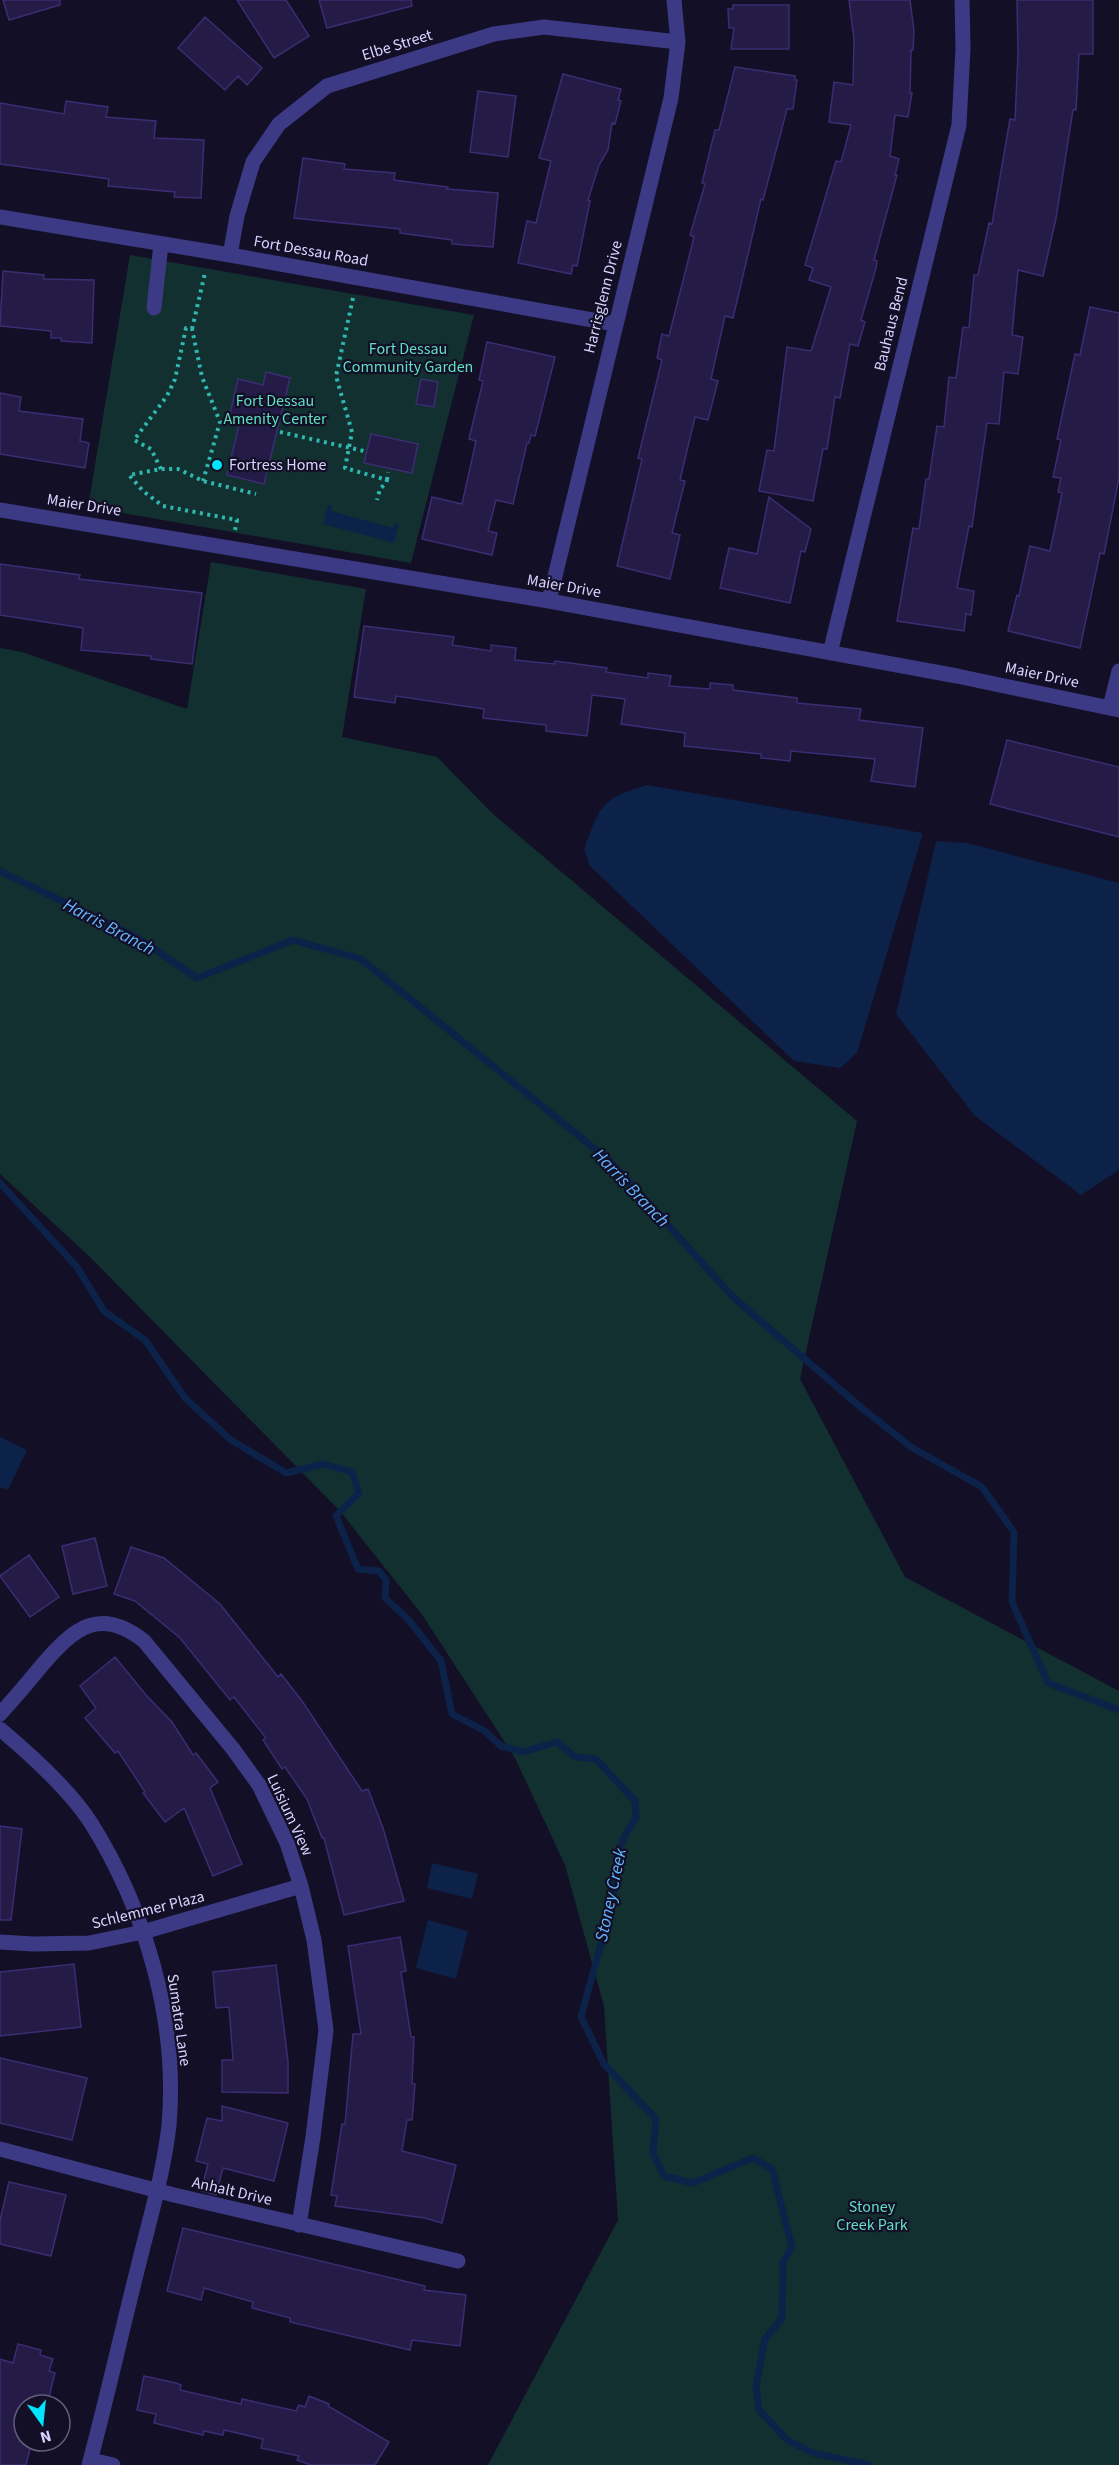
<svg xmlns="http://www.w3.org/2000/svg" width="1119" height="2465" viewBox="0 0 1119 2465" font-family="'Source Sans 3',sans-serif">
<rect width="100%" height="100%" fill="#130f26"/>
<!-- green -->
<path fill="#12302f" d="M130 255 474 315 411 563 88 507Z
M211 562 366 589 342 737 437 757 493 814 857 1121 800 1379 905 1577 1119 1691V2465H488L618 2220 604 2006 565 1865 515 1758 423 1616 340 1511 91 1258 0 1174V648L22 652 187 709Z"/>
<!-- water -->
<path fill="#0c2248" d="M328 505 332 506 331 511 393 528 394 523 399 525 394 543 323 524Z
M647 785 923 833 857 1053 840 1068 794 1061 590 866 584 849C601 805 600 799 647 785Z
M936 841 967 843 1119 883V1170L1081 1195 975 1116 896 1014Z
M0 1437 27 1450 8 1490 0 1487Z
M432 1863 478 1874 472 1899 427 1888Z
M428 1920 468 1931 456 1979 416 1968Z"/>
<g fill="none" stroke-linecap="round" stroke-linejoin="round">
<!-- stream -->
<path stroke="#0c2248" stroke-width="7" d="M0 871 138 938 197 978 293 940 361 959 611 1162 733 1297 858 1405 911 1447 982 1487 1014 1532 1012 1602 1048 1683 1119 1710
M0 1183 77 1267 104 1311 145 1340 185 1398 231 1440 286 1473 323 1464 352 1472 359 1493 336 1516 358 1569 379 1571 386 1580 385 1598 408 1619 441 1661 452 1714 485 1731 501 1746 523 1752 557 1742 575 1757 596 1759 635 1801 636 1818C613 1848 620 1867 612 1901 603 1940 591 1978 581 2017L604 2064 656 2119 653 2153 664 2176 693 2183 753 2158 772 2169 792 2247 783 2262 782 2318 765 2339 756 2386 759 2410 787 2440 813 2453 869 2465"/>
</g>
<!-- building -->
<path fill="#241b47" stroke="#3b2d73" stroke-width="1.5" d="M3 0H60V5L9 20Z
M237 0H286L309 36 274 58Z
M319 0H411L412 6 327 28Z
M849 0H910L914 31 913 50H911L910 93H912L908 117 895 115 890 156 899 159 895 175H897L874 260 877 261 876 268 861 320 865 322 858 346 850 344 840 398 835 397 827 449H823L813 501 759 491 767 450 774 451 787 347 811 351 831 287 809 280 813 268 805 265 836 161 841 162 851 125 829 122 834 82 853 85 854 39Z
M1017 0H1093V54H1079L1076 110H1073L1056 218 1043 276 1018 270 1012 335 1023 337 1018 374 1004 372 999 424 987 423 972 527 969 526 957 588 974 591 971 615 966 614 964 631 897 621 913 528 919 529 926 479H929L937 426 944 427 949 377 956 378 963 327 969 328 974 275H978L989 223 992 224 1010 119 1015 120 1018 54Z
M733 5H789V49H731L734 28H729L728 9H733Z
M205 17 262 68 247 85 238 76 225 90 178 48Z
M735 67 795 76V80H797L793 109H787L763 200 761 199 733 318 725 316 711 379 718 381 708 420 695 417 680 480 685 481 672 533 680 535 670 579 617 566 642 459 638 458 662 360 657 358 662 334 669 336 694 237 690 235 705 184 702 183 715 130H719Z
M563 74 621 89 618 100 621 101 615 124 612 123 608 150 599 165 588 200 590 201 577 266 573 265 571 274 518 263 527 221 536 223 551 161 539 158Z
M478 91 516 96 508 157 470 152Z
M66 101 108 107 106 117 156 121 154 138 204 140 201 198 174 197 175 192 108 186 109 179 0 164V103L64 114Z
M303 158 345 164 344 169 395 173 394 180 448 187 447 189 498 193 493 247 452 244V240L400 233V229L294 218Z
M3 271 44 275V279L94 280 92 343 61 341V338H51V331L0 326Z
M1090 307 1119 313V478L1104 554 1100 553 1080 648 1008 631 1017 595 1019 596 1030 546 1050 551 1062 493 1058 492 1061 478 1053 477 1061 440 1057 439 1075 354 1080 355Z
M487 342 555 357 535 436 531 435 529 443H527L513 504 496 500 488 531 497 533 492 555 422 539 432 497 462 504 476 441 469 439 483 381 479 380Z
M266 372 290 378 264 484 227 475 241 417 230 414 238 379 263 385Z
M421 379 438 382 434 407 416 404Z
M0 393 21 397 19 411 83 419 80 441 89 443 85 468 0 454Z
M371 434 418 444 412 473 364 463Z
M769 497 811 529 805 552 801 551 790 603 720 588 729 548 757 554Z
M0 564 80 575 79 579 202 593 192 664 151 659V656L81 650 83 628 0 615Z
M364 626 454 637 452 645 491 651V645L516 648 515 660 554 664 555 661 607 668 606 672 648 678V673L671 676 669 686 710 689V683L733 685V690L797 698V703L861 709 859 720 923 728 915 787 871 781 875 759 791 751 790 761 761 758V754L684 746 685 733 621 724 625 699 592 695 587 736 546 731V725L483 718 484 709 396 696 395 703 354 697Z
M1007 740 1119 767V837L990 804Z
M95 1538 107 1586 73 1594 62 1546Z
M131 1547 164 1558 220 1604 278 1677 281 1674 302 1701 362 1791 368 1789 383 1828 404 1901 344 1915 324 1838H322L307 1799 285 1767 282 1769 263 1740 266 1738 234 1697 230 1700 180 1638 135 1601 114 1594Z
M29 1555 59 1597 30 1617 0 1576Z
M115 1657 146 1695 172 1722 193 1755 196 1753 218 1782 210 1788 242 1864 213 1876 184 1808 165 1822 143 1793 145 1792 118 1751 115 1753 85 1718 96 1708 80 1686Z
M0 1826 22 1829 11 1920H0Z
M400 1937 406 1971 401 1972 411 2037H414L412 2083 415 2084 412 2120H407L402 2151 456 2165 442 2223 425 2218 335 2206 337 2196 331 2195 342 2124H345L353 2034H361L348 1946Z
M74 1964 81 2027 0 2036V1972Z
M276 1965 288 2061V2093L222 2092V2060H233L229 2007 216 2008 213 1972Z
M0 2058 87 2078 72 2140 0 2123Z
M222 2106 288 2123 274 2181 223 2168 216 2195 201 2191 208 2164 196 2161 207 2118 222 2121Z
M9 2182 66 2195 51 2256 0 2244V2220Z
M183 2228 425 2286 424 2290 466 2295 460 2346 412 2340 410 2350 290 2322V2318L252 2308 253 2302 204 2288 201 2300 167 2291Z
M18 2344 41 2350 40 2355 53 2359 49 2371 55 2373 47 2405H24V2441H32L26 2465H0V2359L13 2363Z
M144 2376 176 2383 181 2385 180 2390 241 2404 242 2399 296 2411 299 2405 305 2407 309 2396 329 2404 328 2406 389 2442 375 2465H311L297 2460 299 2456 261 2448 263 2439 224 2430 223 2435 204 2431 203 2435 154 2423 156 2414 137 2410Z"/>
<g fill="none" stroke-linecap="round" stroke-linejoin="round">
<!-- path -->
<path stroke="#2fb8b0" stroke-width="4" stroke-dasharray="3 4.5" stroke-linecap="butt" d="M353 298 336 376 352 432 345 468 387 480 386 483 380 489 377 500
M192 329 205 273
M280 432 364 451
M161 469 151 449 134 440 167 396 175 379 186 328 192 329 202 377 220 422 203 481
M387 480 388 472
M235 530 237 520 163 506 143 491 129 475 161 469H178L203 481 256 494"/>
<!-- minor -->
<path stroke="#3d3a85" stroke-width="15" d="M0 217 230 255 615 324
M230 255 237 216 253 162 279 124 327 86 494 34 544 27 678 42
M154 308 161 244
M0 510 549 601 957 676 1119 710
M549 601 671 98 678 42 674 0
M830 653 959 125 963 48 962 0
M1110 707 1119 671
M0 1714C15 1698 29 1681 43 1664 74 1628 100 1606 144 1641L233 1749 259 1785 287 1843 301 1886 314 1940 326 2030 313 2137 299 2225
M0 1729C31 1755 69 1789 91 1823 146 1911 178 2021 169 2125 164 2171 150 2218 139 2263 122 2330 107 2398 89 2465
M0 1942 33 1944 89 1943 143 1932 301 1886
M0 2149 174 2195 458 2261
M91 2460 113 2465"/>
</g>
<!-- markers -->
<circle fill="#00e5ff" stroke="#130f26" stroke-width="2" cx="217" cy="465" r="6"/>
<g text-anchor="middle" dominant-baseline="central" stroke-width="4.5" stroke-linejoin="round" paint-order="stroke">
<!-- street labels -->
<g font-size="16" fill="#d9d4ff" stroke="#130f26">
<text transform="translate(397 45) rotate(-17)">Elbe Street</text>
<text transform="translate(311 251) rotate(10)">Fort Dessau Road</text>
<text transform="translate(603 297) rotate(-76)">Harrisglenn Drive</text>
<text transform="translate(891 324) rotate(-76)">Bauhaus Bend</text>
<text transform="translate(84 505) rotate(9)">Maier Drive</text>
<text transform="translate(564 586) rotate(10)">Maier Drive</text>
<text transform="translate(1042 675) rotate(12)">Maier Drive</text>
<text transform="translate(290 1815) rotate(65)">Luisium View</text>
<text transform="translate(148 1910) rotate(-14)">Schlemmer Plaza</text>
<text transform="translate(179 2020) rotate(82)">Sumatra Lane</text>
<text transform="translate(232 2191) rotate(13)">Anhalt Drive</text>
</g>
<!-- park labels -->
<g font-size="16" fill="#5fe0c0" stroke="#130f26">
<text x="408" y="349">Fort Dessau<tspan x="408" dy="18">Community Garden</tspan></text>
<text x="275" y="401">Fort Dessau<tspan x="275" dy="18">Amenity Center</tspan></text>
<text x="872" y="2207">Stoney<tspan x="872" dy="18">Creek Park</tspan></text>
</g>
<!-- poi labels -->
<g font-size="16" fill="#d9d4ff" stroke="#130f26" text-anchor="start">
<text x="229" y="465">Fortress Home</text>
</g>
<!-- water labels -->
<g font-size="18" font-style="italic" fill="#62b6ff" stroke="#130f26">
<text transform="translate(109 927) rotate(28)">Harris Branch</text>
<text transform="translate(631 1188) rotate(46)">Harris Branch</text>
<text transform="translate(611 1895) rotate(-78)">Stoney Creek</text>
</g>
</g>
<!-- north arrow -->
<g transform="translate(42 2423) rotate(165)"><circle r="28" fill="#130f26" stroke="#625e7d" stroke-width="1.5"/>
<path d="M0-4.5L10 22L0 15L-10 22Z" fill="#00e5ff"/>
<text y="-9" font-size="16" font-weight="bold" text-anchor="middle" fill="#d9d4ff">N</text>
</g>
</svg>
